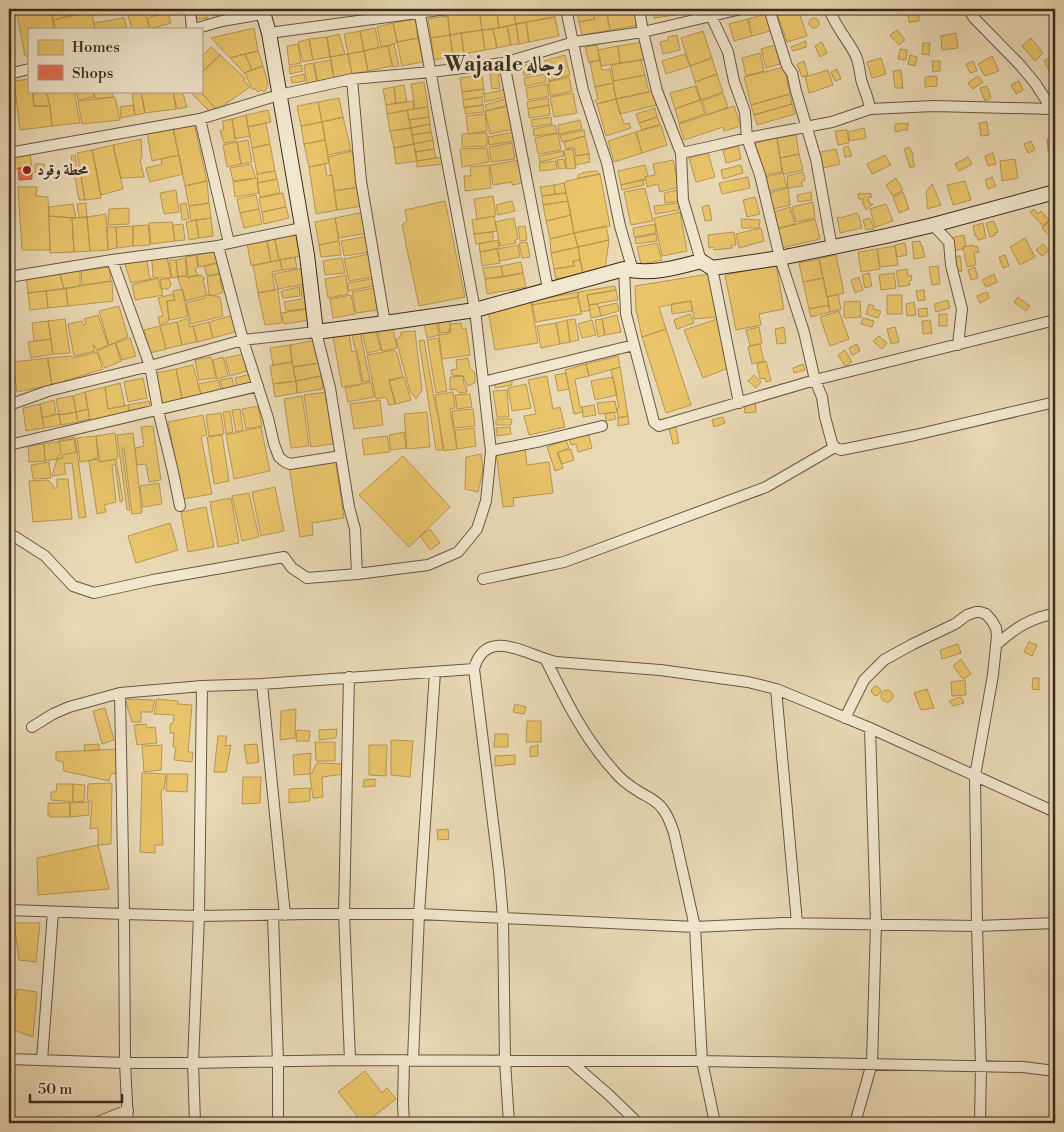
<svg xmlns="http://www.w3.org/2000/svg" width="1064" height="1132" viewBox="0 0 1064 1132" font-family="'Libre Bodoni',Amiri,serif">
<rect width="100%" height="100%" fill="#e9d8b4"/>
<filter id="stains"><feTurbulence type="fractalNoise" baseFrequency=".004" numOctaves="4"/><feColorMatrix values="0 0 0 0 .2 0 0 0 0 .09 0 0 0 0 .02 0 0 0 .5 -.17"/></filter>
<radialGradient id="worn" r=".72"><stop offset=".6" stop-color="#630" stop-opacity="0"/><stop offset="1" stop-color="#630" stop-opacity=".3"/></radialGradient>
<!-- homes -->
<path fill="#e9c46a" stroke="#b59653" d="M16 9H50L54 29H29V56H25Z
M51 9H90L91 11 53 20Z
M195 9H207L208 18 197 19Z
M211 9H252V10L212 16Z
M464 9H479L482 30 450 35 447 11Z
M479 9H496L499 28 482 30Z
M496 9H513L516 24 499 28Z
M513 9H554L555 17 516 24Z
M576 9H594H592L595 19 579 22Z
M592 9H606L610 30 582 35 579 22 595 19Z
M606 9H635L638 25 610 30Z
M652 9H673L675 15 654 18Z
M673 9H698L675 15Z
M789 9H798L807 36 787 42 777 13Z
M144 10 150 29H132L128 15Z
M91 11 95 29H56L53 20Z
M168 12 171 23 150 29 147 18Z
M919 13V21L909 22 908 15Z
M766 14 770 31 752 36 748 19Z
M448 16 450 35 431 38 428 19Z
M555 17 559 36 529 42 526 22Z
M124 18 127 29H95L94 23Z
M809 23a5 5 0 1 1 10 0a5 5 0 1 1-10 0Z
M415 19 418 38 397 42 393 23Z
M748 19 752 36 734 41 729 24Z
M526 22 529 42 519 44 516 24Z
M393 23 397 42 388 46H381L377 27Z
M516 24 519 44 511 45 507 26Z
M507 26 511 45 497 48 493 29Z
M254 28 258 51 245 54 230 58 211 38Z
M375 28 379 47 364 51 360 31Z
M493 29 497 48 485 50 482 30Z
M482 30 485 50 464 54 461 33Z
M897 30 905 40 899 45 890 35Z
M360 31 364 51 348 54 344 34Z
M703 31 712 58 690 66 681 38Z
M461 33 464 54 453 56 450 35Z
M956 33 958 48 942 50 941 36Z
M339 34 345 54 330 57 327 37Z
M450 35 453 56 434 60 431 38Z
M677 35 680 50 663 54 660 42 668 40V37Z
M327 37 330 57 313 60 309 39Z
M418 38 423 62 402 66 397 42Z
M1031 38 1043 53 1035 61 1022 46Z
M309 39 313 60 303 62 298 42Z
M806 41V47L793 51 791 47Z
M643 42 645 59 620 63 618 46Z
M822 42 827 53 820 57 815 46Z
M923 43H930L929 55 922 54Z
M298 44 301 63 289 65 287 46Z
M394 44 399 66 393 67 388 46Z
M597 45 600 60 589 63 585 47Z
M775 45 780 64 766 68 761 49Z
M388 46 392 66 368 71 364 51Z
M618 46 620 63 601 66 598 50Z
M211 47 220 55 201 73V57Z
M900 49 907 50 906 60 898 59Z
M258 51 263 66 252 70 245 54Z
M364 51 368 71 352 74 348 54Z
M760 53 764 71 746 76 742 58Z
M245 54 252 70 244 73 230 58Z
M348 54 352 74 334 78 330 57Z
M685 54 690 66 666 74 662 61Z
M220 55 245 78 244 81 250 87 217 110 200 91H201V73Z
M565 55 570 75 549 81 544 61Z
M910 55 917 57 915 66 908 64Z
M992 56 999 71 985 76 978 64Z
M1051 57 1055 65V77L1053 78 1044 61Z
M712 58 717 74 695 82 690 66Z
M881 58 886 74 872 78 867 62Z
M331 60 334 78 318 83 314 63Z
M600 60 602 70 610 69 613 83 595 87 590 62Z
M641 60 645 75 614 81 611 65Z
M542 61 544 71 524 76 522 66Z
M804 61 808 75 802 77 797 64Z
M932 61H940V71L933 72Z
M973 61 977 71 970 73 966 64Z
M313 63 317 81 307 83 304 65Z
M301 65 303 71 290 74 289 67Z
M263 66 268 83 266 90 264 92 261 90 258 92 255 89H252L246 75 244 73Z
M784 67 790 94 751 105 744 77Z
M837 69 841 79 835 81 831 72Z
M828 70 833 85 809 93 805 77Z
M901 70 903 88H895L893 71Z
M498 72 500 88 492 89 490 73Z
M304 74 305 81 292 83 291 77Z
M545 74 546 82 525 86 524 78Z
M717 74 723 92 701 100 695 82Z
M482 75 484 89 462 92 460 78Z
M645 75 649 92 616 99 613 83 614 81Z
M937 76V86L925 87V77Z
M978 76 983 82 973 89 968 83Z
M569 77 572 91 551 96 548 82Z
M29 79V91H32L34 106H50L52 126 20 130 14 81Z
M1019 81 1023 90 1016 94 1011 85Z
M424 82 428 107 415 109 411 84Z
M613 83 616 99 597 104 595 100 598 99 595 87Z
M547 84 549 96 528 100 526 88Z
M404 85 407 102 396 103 394 87Z
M695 86 700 100 675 109 670 93Z
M987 86 991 98 985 101 980 88Z
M394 87 396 103 386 105 383 89Z
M484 89V94L482 97 463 100 462 92Z
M507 89 508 96 485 102 484 94Z
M33 91H46L50 106H34Z
M46 91H74L80 123 52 126 50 106Z
M76 91H92L94 97 78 100Z
M94 91H112L113 97 95 99Z
M145 91H173L176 109 145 113 141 92Z
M173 91H182L187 107 177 109Z
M189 91H200L217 110 210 112Z
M653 91 657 105 620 114 616 99Z
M141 92 145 113 135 115 132 94Z
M573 93 577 113 554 117 550 97Z
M723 93 728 107 707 115 702 101Z
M790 94 792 104 754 115 751 105Z
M115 97 120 120 82 124 78 101Z
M482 97 483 105 464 108 463 100Z
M339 98 343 117 322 122 318 102Z
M508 98 510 104 487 111 485 105Z
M548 98 549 105 528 109 527 102Z
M616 99 624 124 629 123 631 128 606 136 597 104Z
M700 100 705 114 679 123 675 109Z
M413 101 414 109 387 114 386 105Z
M318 102 322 122 301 126 297 106Z
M792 104 795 114 757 125 754 115Z
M133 105 135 115 121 118 120 107Z
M483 105 484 112 465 114V107Z
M549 105 550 115 529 118 528 109Z
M510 106 514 129 490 134 485 111Z
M734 106 741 126 724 131 723 127 684 140 679 124Z
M428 107 429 117 409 120 407 110Z
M655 108 657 117 639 123 636 114Z
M268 110 271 122 248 127 246 115Z
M407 110 411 128 390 131 387 114Z
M485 114 487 131 468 134 466 116Z
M246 115 250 136 235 139 232 119Z
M343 117 351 150 328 155 322 122Z
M429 117 430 124 411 128 409 120Z
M551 117 552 124 532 127 531 120Z
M657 117 660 124 642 130 639 123Z
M232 119 236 141 224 143 220 131 224 129 222 121Z
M580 120 582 129 559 134 558 125Z
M322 122 325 140 304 144 301 126Z
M987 122 989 135 981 136 979 123Z
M194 123 207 181 185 186 173 128Z
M266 123 270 144 252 148 248 127Z
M902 123 909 124 907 127 908 130H902L900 131 895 132V124Z
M430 124 431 132 412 135 411 128Z
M555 125 557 133 534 136 533 129Z
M661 125 667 145 642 153 636 132Z
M173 128 179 155 152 161 147 133Z
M411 128 414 144 394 148 390 131Z
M864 128 866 138 850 141 848 132Z
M584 130 585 136 562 142 560 135Z
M847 130 849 143 838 145 835 131Z
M431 132 433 140 414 144 412 135Z
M514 132 515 141 489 145 488 137Z
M636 132 642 153 614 162 608 141Z
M487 133V146L462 147V134Z
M558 133 561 150 538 154 535 138Z
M796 135 799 154 780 158 777 138Z
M585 136 589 154 576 156 574 147 566 149 564 142Z
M777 138 782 172 765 175 755 143Z
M1054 138 1055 150 1048 151 1047 139Z
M141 139 142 158 140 160 144 177 121 178 113 145Z
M248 140 252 162 241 164 237 142Z
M325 140 329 163 309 167 304 144Z
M433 140 434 149 415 152 414 144Z
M1031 141 1035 150 1028 153 1024 144Z
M237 142 241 164 227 167 223 145Z
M512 143 515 159 491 162 489 147Z
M270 144 275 171 257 174 252 148Z
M414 144 417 161 396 164 394 148Z
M113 145 123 189 101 195 92 150Z
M738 146 741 159 726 163 723 150Z
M848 146 852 156 845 157 843 148Z
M909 147 913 154V162L915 166 910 168 904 149Z
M487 148 489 162 462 167 460 149Z
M434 149 436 158 417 161 415 152Z
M573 149 576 168 567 169 564 150Z
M836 149 840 164 819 169 816 153Z
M92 150 97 173 101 198 85 200 77 153Z
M352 151 359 187 334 191 332 175H331L328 157Z
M563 151 564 156 540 162 539 156Z
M708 153 715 177 696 182 689 158Z
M993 153 996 164 988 166 985 156Z
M30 154 32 167 15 169 14 155Z
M589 154 590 162 575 165 574 156Z
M799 154 803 170 785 174 783 173 780 158Z
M75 155 77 169 80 171 85 200H79L71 156Z
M179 155 183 174 150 182 146 168 162 164 161 159Z
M885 155 891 165 872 174 867 164Z
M442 157 443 164 417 167V161Z
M968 157 972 164 959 171 955 164Z
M564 159 566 168 559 169 557 160Z
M1015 159 1018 178 1002 181 1000 161Z
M519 160 522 183 512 185V182L493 185 490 165Z
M673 160 679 187 660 192 658 184 647 187 645 177 655 175 653 164Z
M556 161 557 169 540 171 539 163Z
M35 164H44V173H35Z
M251 164 256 178 233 181 230 168Z
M325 164 327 176 332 175 337 210 316 214 309 167Z
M489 165 491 188 465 191 464 176H471L470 167Z
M645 165 648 176 645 177V179L621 185 618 171Z
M741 165 743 173 723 179 721 170Z
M275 171 277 179 258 183 257 174Z
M597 171 600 174 578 178V175L585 172Z
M803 172 805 177 804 181 801 183 803 186 788 188 787 176Z
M783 173 787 187 769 191 765 177Z
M600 174 610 226 574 233 564 183 567 181Z
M748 177 750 188 722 194 719 183Z
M992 177 996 186 988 189 985 180Z
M257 178 259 193 235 197 233 182Z
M896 178 903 190 893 196 886 185Z
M277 179 280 193 260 197 257 183Z
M643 180 644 185 622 190 621 185Z
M207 181 209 203 189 206 185 186Z
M965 181 971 200 953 205 947 185Z
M564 183 566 193 555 194 554 185Z
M932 184 941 205 927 209V200L926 192Z
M554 185 555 194 542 196 540 187Z
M18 187H37L36 196 48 197 50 250H22Z
M359 187 362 206 337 210 334 191Z
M645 188 653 221 631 225 624 192Z
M788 188 790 205 773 209 769 193Z
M176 190 179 212 164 214 160 193Z
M678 190 680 201 665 203 664 193Z
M811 192 812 200 798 202 797 195Z
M903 192 909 209 899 213 893 197Z
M283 193 286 207 262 212 259 198Z
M566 193 568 201 543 205 542 196Z
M860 193 864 194 871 193V198L869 197 868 200 870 204H873L866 210 862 202 864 199H859L858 196V194Z
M256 195 259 209 240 213 237 199Z
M493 196 496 216 477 219 474 199Z
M755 197 760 214 747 217 743 200Z
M445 201 465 297 419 306 402 225 407 221 405 210Z
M512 201 515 211 498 215 496 205Z
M568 201 571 215 546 221 543 205Z
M813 202 815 218 796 222 792 207Z
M86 203 87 217 79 218 77 204Z
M186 203 189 219 182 220 180 204Z
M209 203 211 218 191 221 189 206Z
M678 203 679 210 655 214 654 206Z
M73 204 76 218 49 216V207Z
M886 204 893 221 875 227 870 209Z
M709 205 712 220 705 221 702 207Z
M286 207 289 218 264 224 262 212Z
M790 207 795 224 778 228 774 212Z
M129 208V224L108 225 109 209Z
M259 209 262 224 244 228 240 213Z
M1034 209 1038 214 1041 211 1049 220 1043 226 1030 212Z
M364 212 367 233 339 238 335 218Z
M680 212 687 251 662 256 654 218Z
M857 213 859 216 862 228 840 233 837 217 840 218Z
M106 214 108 250 90 251 87 217Z
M571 215 574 233 550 239 546 221Z
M49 216 72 218 74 252 50 253Z
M494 216 497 231 474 234 472 220Z
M87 217 90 251 74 252 72 218Z
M211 218 213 236 199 238 196 220Z
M335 218 339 241 319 245 315 222Z
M514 218 518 239 515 240 516 243 500 246 495 222Z
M870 218 874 229 866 230 863 220Z
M741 219 760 220 759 228H742Z
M815 219 820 239 782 248 778 229Z
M1051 219 1055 224V239L1054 241 1042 228Z
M196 220 199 238 189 240 186 222Z
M994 221 998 232 995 233 996 235 990 237 986 223Z
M172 222 175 241 151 244 149 223Z
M983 223 986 238 978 240 977 236H975L973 226Z
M183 224 185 240 175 241 173 225Z
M655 224 656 233 634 237 633 228Z
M148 225 150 245 133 246V226Z
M133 226V246L117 248 116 227Z
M525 226 527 240 520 241 518 227Z
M606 226 609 240 578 247 574 233Z
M107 227H116L117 248 108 250Z
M761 228 764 241 739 248 736 234Z
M297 232 301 256 279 260 274 236Z
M493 232V241L476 244 474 234Z
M734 232 736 245H732V248L714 250V247L709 248 708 235Z
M574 233 578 247 551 253 550 239Z
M656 234 657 241 636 244 635 238Z
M964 235 966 246 963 247V249L952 251 950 238Z
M274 236 279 260 271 262 266 238Z
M368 236 371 252 344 256 341 241Z
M1025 238 1035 257 1020 265 1010 247Z
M267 240 271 262 251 266 247 243Z
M498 240 499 248 480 252 479 244Z
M609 240 605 269 583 274 578 247Z
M339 241 341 255 321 257 319 245Z
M920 241 921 246 922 245 925 257 914 259 912 242Z
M527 242 530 257 522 258 519 243Z
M657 243 662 260 641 264 637 247Z
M905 243 907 255 897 257 895 245Z
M1043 244 1049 250 1042 256 1036 250Z
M518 245 520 257 500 261 497 249Z
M973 245V247L977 246 979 252 974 253 976 265 967 267 963 247Z
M895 246 898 265 880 267 877 249Z
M578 247 580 260 573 261 574 266 554 269 551 253Z
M497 249 500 263 482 266 480 252Z
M877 249 880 269 861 272 858 252Z
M216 251 218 263 199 267 197 255Z
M370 254 373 277 349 281 344 259Z
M196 255 198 267 195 269 198 275 188 277 186 257Z
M836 255 844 293 827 297 819 259Z
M1005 255 1009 266 1003 268 999 257Z
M960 256 962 271 955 272 952 257Z
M167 257 171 278H153L152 260Z
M295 257 297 268 282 270 280 260Z
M185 258 187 275 178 277 176 260Z
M342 258 345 273 325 275 323 261Z
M819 259 823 278 803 282 799 263Z
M147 260 149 276 152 279 131 283 125 264Z
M169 260H176L178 277 172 278Z
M280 260 282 270 272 272 275 290 258 293 253 265Z
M580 260 583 274 556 279 554 269 574 266 573 261Z
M521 262 523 273 503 277 501 266Z
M218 263 220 273 207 276 204 266Z
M776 265 784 309 759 314 761 325 736 330 725 275Z
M501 266 503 277 485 279 483 268Z
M938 266 940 284 932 285 929 267Z
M109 267 111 281 82 285 81 271Z
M975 267 978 278 971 280 968 270Z
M302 268 305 284 278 289 274 274Z
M907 269 908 276 911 275 912 280 909 281 910 285 899 287 896 271Z
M80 270V286L64 289 59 271Z
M59 271 64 289 28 293 26 275Z
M523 273 526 287 487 294 485 279Z
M869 273 872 286 865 288 862 275Z
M894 273 896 288 881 290 879 275Z
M220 274 222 277 220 279 223 292 214 296 209 295 207 277Z
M709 274 717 317 694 319 691 301 659 307 666 329 642 337 636 309 635 286Z
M994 274 997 282 986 287 982 280Z
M201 275 205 278 203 280 207 295 186 301 182 288 180 286 178 277 186 276 188 278 190 277Z
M346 275 348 294 328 298 325 279Z
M859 277 863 290 855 293 851 280Z
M158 278 163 295 135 300 132 285Z
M169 278 171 285 168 289H162L160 280Z
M823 278 829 305 809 309 803 282Z
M372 279 373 286 348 291V283Z
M112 281 113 301 68 306 66 288Z
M307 285 310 308 286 311 284 302 302 299 301 286Z
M615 286 616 290 587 295 590 310 581 312 578 297V292Z
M299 287 300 296 283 298 281 291Z
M66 288 68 306 48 308 46 291Z
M374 288 377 310 356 313 352 292Z
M182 289 188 316 171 320 169 319 167 301 175 300 173 291Z
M278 289 282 323 265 325 258 293Z
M616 290 618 300 589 305 587 295Z
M924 290 925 300 918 301 916 291Z
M46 291 48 308 30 310 28 293Z
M578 292V297L532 305V301Z
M987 292 989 298 980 303 977 296Z
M173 294 175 300 167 301 169 319 168 322 160 325 158 317 163 316 158 298Z
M838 294 841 309 830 312 827 297Z
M209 295 220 297 223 316 191 324 186 303 205 298V296Z
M351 295 355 314 333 318 330 299Z
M887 295H902V314H887Z
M578 297 582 314 536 322 532 305Z
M1018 297 1030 306 1026 311 1014 302Z
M948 300 950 308 936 312 934 304Z
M691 301 692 311 672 314 671 304Z
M860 301 861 317 844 318V302Z
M531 302 538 343 495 350 488 310Z
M914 302 916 315 907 316 906 304Z
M617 303 619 311 601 316 599 307Z
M598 304 601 316 591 318 589 305Z
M869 304 874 306 873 309 881 311 878 318 866 314Z
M829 305 830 312 811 317 809 309Z
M119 306 128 337 109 345 99 311Z
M927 308 928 316 919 317 918 309Z
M307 309 310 320 284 324 281 313Z
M839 311 849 339 830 346 820 317Z
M237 314 242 330 213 338 209 322Z
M690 314 694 323 677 329 674 320Z
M939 314H947V326H939Z
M98 315 108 345 97 350 94 345H93L95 351 74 356 68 324 82 321 83 325 86 324 84 319Z
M617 315 621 332 605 335 602 319Z
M436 317 439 335 427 338 423 320Z
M449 317 451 332 440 333 438 319Z
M188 318 190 327 193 326 197 342 182 345 177 322Z
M863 318 874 321 872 327 861 324Z
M65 319 70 353 53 354 48 321Z
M575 319 579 340 570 342 567 320Z
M602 319 605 335 598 337 595 320Z
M717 319 728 368 703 378 684 330Z
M567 320 570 342 560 344 556 323Z
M592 320 596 335 582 338 578 324Z
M930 320 932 333 923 334 922 321Z
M48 321 51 339 34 341 32 323Z
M177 322 182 345 166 349 160 326Z
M209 322 213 338 197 342 193 326Z
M461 323 462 329 466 328 470 355 442 359 439 335 448 334 451 324Z
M556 323 560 344 541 348 537 326Z
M392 324 397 348 382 351 377 328Z
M160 326 166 349 150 353 144 330Z
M759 327 762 343 750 346 746 330Z
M784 327 786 343 777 344 775 329Z
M895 327 899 342 891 344 887 329Z
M375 328 381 350 367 353 362 332Z
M666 329 691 405 666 413 642 337Z
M415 331 422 390 416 399 410 391 396 340 401 336V332Z
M360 332 370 381 363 382 357 350 355 349 352 334Z
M349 334 352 352 356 351 362 384 342 387 333 337Z
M879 336 887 343 882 349 873 341Z
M130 338 136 356 122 360 116 343Z
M438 338 447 391 436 393 427 340Z
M51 339 53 354 31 358 28 342Z
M424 340 436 409 438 413 443 450H436L419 341Z
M311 341 316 343 319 363 293 367 290 345Z
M115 343 121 361 105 368 97 351Z
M760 344 764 361 752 364 748 347Z
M857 344 860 351 852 355 849 348Z
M290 345 292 362 273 365 270 348Z
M394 350 397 353 403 377 389 380 395 404 389 405 386 397 376 399 367 355Z
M845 350 852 362 845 366 838 355Z
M97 352 103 369 52 385 47 358 72 356 73 358Z
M243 354 247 371 230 376 225 358Z
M618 356 620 367 589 376 586 364Z
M211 357 216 378 199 380 195 360Z
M223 357 228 376 217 379 213 360Z
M48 358 52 385 17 392 13 362Z
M468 358 470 368 475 373V383L467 386 463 376 452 375 451 370 457 369 456 360Z
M766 361 771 381 766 382 765 378 760 379 757 364Z
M292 362 296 381 273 384 270 366Z
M319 363 321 376 296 381 293 367Z
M586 364 589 376 576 379 575 380 580 407H582L583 412 574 414 565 370Z
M803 364 805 370 794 373 793 368Z
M193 365 203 401 183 403 176 369Z
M620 367 628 416 618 418 617 408H619L611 370Z
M176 369 183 403 163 407 156 373Z
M254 373 257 384 238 390 235 378Z
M566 373 569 389 558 391 555 375Z
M754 375 761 382 756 388 748 381Z
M321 376 323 389 297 393 296 381Z
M463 376 464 385 466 387 467 392 459 393 456 389 450 390V377Z
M547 376 553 409 560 407 565 427 529 435 524 416 536 414 528 380Z
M404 377 411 400 396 404 389 381Z
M613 377 617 395 595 400 591 381Z
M143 378 147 398 128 402 124 382Z
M232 378 236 394 225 396 220 380Z
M512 378V385L495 388V382Z
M218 380 224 397 203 401 198 384Z
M296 381 297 393 275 397 273 384Z
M371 382 374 397 348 402 345 388Z
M120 383 125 406 108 409 105 387Z
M526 384 531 408 512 411 508 388Z
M105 387 108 409 128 405 130 415 90 422 85 392Z
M507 390 509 417H497L493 391Z
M85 392 88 409 76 412 73 396Z
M326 392 333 444 311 447 304 395Z
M453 392 455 408 450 409 457 449 444 451 435 395Z
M470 394 472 407 457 409 455 395Z
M73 396 76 412 59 415 56 399Z
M302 396 309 446 291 448 284 399Z
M54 400 56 414 42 418 40 404Z
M380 400 383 425 354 429 350 404Z
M149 401 151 411 130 415 128 405Z
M615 401 617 412 599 414 597 403Z
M755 402 756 412 745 413 744 404Z
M40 404 44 428 26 431 23 408Z
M594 405 596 415 583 417 582 407Z
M258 406 262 426 246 429 242 409Z
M88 409 90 419 78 422 76 412Z
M240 409 243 430 236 432 232 410Z
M473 409 475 426 454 428 452 411Z
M230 411 233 432 226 434 223 412Z
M76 412 78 422 61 425 59 415Z
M427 412 430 447 407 449 404 414Z
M614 412 616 419 606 421 605 414Z
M221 413 224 434 209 436 206 415Z
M59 414 61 425 44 428 42 418Z
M203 415 207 435 201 436 212 494 183 499 168 422Z
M628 416 629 424 618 426V418Z
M723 417 725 423 714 427 712 420Z
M496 419H512L511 425H496Z
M675 424 679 443 673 444 668 425Z
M153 426 161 480 149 482 146 464 137 465 135 448 144 446 141 427Z
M261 427 270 471 234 479 226 435Z
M510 427 511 434 497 436 496 428Z
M474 428 476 446 457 449 455 430Z
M404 432 406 448 391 450 389 435Z
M588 432 592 448 578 452 576 444 571 445 569 437Z
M115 433 118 457 116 459 100 462 96 436Z
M133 433 142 513 132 514 124 448H122L130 510H127L117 435Z
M222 435 229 481 214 484 207 437Z
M96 436 98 459 80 462 77 438Z
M387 436 390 452 364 455 362 439Z
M75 437 86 517 79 518 72 463 64 464 66 474 52 476 58 456 61 453 59 440Z
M74 439 76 452 62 455 63 458 45 461 44 444Z
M566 440 569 448 557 453 563 468 555 471 547 447Z
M44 444 45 461 29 462 28 446Z
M525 448 527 465 549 462 553 493 513 498 514 506 503 507 496 452Z
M571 449 574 460 562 464 558 452Z
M481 454 483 470 478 492 465 489 466 457Z
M403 456 450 507 409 547 359 495Z
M96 458 100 462 116 459 123 501 120 502 115 464 112 465 116 502 104 505 106 512 97 514 89 461Z
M335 459 344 518 312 523 313 535 300 537 289 466Z
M49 462 51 478 33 479 31 465Z
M57 479H68L72 519 33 522 29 481 48 480 53 485V488H57Z
M159 483 162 504 143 507 140 486Z
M275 487 284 531 261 536 252 492Z
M249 493 259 537 242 541 232 496Z
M231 498 239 543 218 547 210 502Z
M206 507 214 547 188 552 181 512Z
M170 523 178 550 136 563 128 536Z
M430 529 440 543 430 550 420 536Z
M1029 642 1037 645 1032 656 1024 652Z
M958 644 961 653 942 659 940 650Z
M961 659 971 674 963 679 953 666Z
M1033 678H1039V690L1032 689Z
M965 680 966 695 952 696 951 682Z
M871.5 691a4.5 4.5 0 1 1 9 0a4.5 4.5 0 1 1-9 0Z
M927 689 934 708 921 710 914 693Z
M881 696a6 6 0 1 1 12 0a6 6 0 1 1-12 0Z
M961 697 964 703 953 706 949 701Z
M125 699 155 700 152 712H141V722H132Z
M157 699 178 701V704L192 705 188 752H193L192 762 174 760 176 747H173L174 733H170V724L173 723 174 715 154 714Z
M515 704 526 707 524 714 513 712Z
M105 708 114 740 102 744 93 711Z
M296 709 295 738 280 740 281 711Z
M527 721H541V742H526Z
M146 724 147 728 155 727 157 743 137 745 134 725Z
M337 729 336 738 319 740V730Z
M297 730 310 731 309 741H296Z
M495 734H508V747H494Z
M218 736H227L225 746 231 745 226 772H214Z
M391 740 413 741 410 777 391 775Z
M315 742H335V761H316Z
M99 744V750L85 751 84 745Z
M257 744 259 762 247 764 244 745Z
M162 745 161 770 144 772 142 746Z
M369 745H387L386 776 369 775Z
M538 745V756L530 757V747Z
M116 749 117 773 111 774 109 781 64 771 63 762 56 760V752Z
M311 753 310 774 294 775 293 755Z
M515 755V764L495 766V756Z
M317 763 343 764 345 774 322 777 323 797 313 798 310 776Z
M142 773 166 774 164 789 161 790 163 845H155V853L140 852Z
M167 774H188L187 792 166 791Z
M243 777H261L260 803 242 804Z
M375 779V786L363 787 364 780Z
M112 783 111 844 98 845V828L90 829 92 802 87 800 88 784Z
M57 784H73V802L51 800V792H56Z
M73 784 85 785 84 801 73 802Z
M310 788V801L289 803V789Z
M89 802V815L70 817V803Z
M48 803H70V817H50V815H48Z
M448 829 449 839 438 840 437 830Z
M98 845 109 889 38 895 37 858Z
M14 923H40L36 962 19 960Z
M17 989 37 992 33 1037 11 1029Z
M365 1071 382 1093 387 1088 396 1099 365 1123H363L338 1092Z"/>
<!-- shops -->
<path fill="#e76f51" stroke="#b45a41" d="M32 167V179L19 180 18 168Z"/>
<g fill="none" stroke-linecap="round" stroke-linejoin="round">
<defs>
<path id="street" d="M190 9 192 29
M566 9 583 90 607 163 620 226 633 271
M639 9 643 32 657 91 681 153 683 200 701 261
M708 9 711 16 728 52 734 81 745 112 747 138 760 175 780 258 804 332 815 380 822 397 825 417 832 443 835 447 841 450 915 435 1055 402
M769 9 787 66 792 73 796 91 816 159 832 248
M829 9C835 26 848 40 856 56 859 64 860 72 861 79 864 90 869 99 870 109
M968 9 974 18 1020 65 1035 83 1053 111
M194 29 222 21 262 14
M269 33 447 9
M504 63 548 289
M9 74 29 69
M352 79 361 181 385 323
M200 119 229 243 218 246 243 340 268 418 274 444 279 457 285 462 290 464 341 456
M9 153 200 119 279 95 352 79 431 72 504 63 574 42 643 32 741 9
M681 153 709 147 747 138 832 122 870 109 934 106 1051 109 1055 106
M933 225 949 242 951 265 962 309 958 345
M229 243 302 228
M112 260 150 366 158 410 173 472 180 506
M712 268 739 403
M624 269 626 314 654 422 659 426 815 380 1055 320
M9 277 112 260 218 246
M483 382 634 345
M9 405 48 391 150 366 243 340 316 332 330 388 349 507 355 529 357 574 428 565 458 552 477 529 486 501 491 451 475 310 438 113 419 9
M9 445 258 386
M491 451 541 441 602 426
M9 533 45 556 73 586 94 593 153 580 284 557 292 568 307 578 357 574
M483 579 564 562 766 487 835 447
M996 645C1014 629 1031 617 1055 614
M546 660C565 699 584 738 614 771 621 780 631 787 641 793 648 797 657 801 662 808 668 815 671 824 674 833L695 927 702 1061 715 1123
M349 677 344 914 350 1060
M262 684 285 915
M776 689 797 923
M120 693 124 914 125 1063 128 1123
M845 718 864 680 884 660 913 644 955 624 967 615 976 612H980L986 614 992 621 996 628 997 636 993 675 975 776 977 926 981 1066 980 1123
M32 727 53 714 69 707 120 693 202 686 262 684 474 669
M9 910 124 914 199 916 309 914H419L695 927 783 923 977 926 1055 923
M273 915 278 1062V1123
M9 1059 125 1063H193L350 1060 570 1061H702L1023 1067 1055 1071
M42 1060 53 912
M404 1060 403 1104 404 1123
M413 1060 419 914 435 672
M570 1061 609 1095 638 1123
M95 1123 128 1110
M195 1123 193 1063 199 916 202 686
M509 1123 505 1061 503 918 499 871 474 669C486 625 528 656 556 662L660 670 748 682 776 689 803 700 870 728 1055 812
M855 1123 872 1063 876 924 870 728"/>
<path id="secondary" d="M262 9 269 33 307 255 316 332 385 323 475 310 624 269C650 275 675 268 701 261L712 268 780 258 886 236 933 225 1055 192"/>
</defs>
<!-- street casing -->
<use href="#street" stroke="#675643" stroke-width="12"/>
<!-- secondary casing -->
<use href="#secondary" stroke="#3c2a1d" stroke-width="16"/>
<!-- street -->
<use href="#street" stroke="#f1e6ce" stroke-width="10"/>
<!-- secondary -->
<use href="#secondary" stroke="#f1e6ce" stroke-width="14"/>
</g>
<!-- markers -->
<circle fill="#8f2418" stroke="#f1e6ce" stroke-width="2" cx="27" cy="170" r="5"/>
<g text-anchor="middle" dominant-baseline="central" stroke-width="5" stroke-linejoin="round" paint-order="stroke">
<!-- poi labels -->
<g font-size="16" font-weight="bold" fill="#3c2a1d" stroke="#f1e6ce" text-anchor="start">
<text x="37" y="170">محطة وقود</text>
</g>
<!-- district labels -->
<g font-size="21" font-weight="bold" fill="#3c2a1d" stroke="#f1e6ce">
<text x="504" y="65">Wajaale وجاله</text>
</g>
</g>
<!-- margin -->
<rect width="1064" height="1132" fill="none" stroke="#e9d8b4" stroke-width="30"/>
<rect x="10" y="10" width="1044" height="1112" fill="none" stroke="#3c2a1d" stroke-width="2.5"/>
<rect x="15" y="15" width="1034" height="1102" fill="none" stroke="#3c2a1d"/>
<!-- legend -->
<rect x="28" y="28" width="175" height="65" fill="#f1e6ce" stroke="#a99b87"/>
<rect x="38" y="40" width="25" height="15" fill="#e9c46a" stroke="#a99b87"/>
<text x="72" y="52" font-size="15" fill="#3c2a1d">Homes</text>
<rect x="38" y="65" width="25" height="15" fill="#e76f51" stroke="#a99b87"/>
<text x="72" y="78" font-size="15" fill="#3c2a1d">Shops</text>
<!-- scale -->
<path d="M30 1094v8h92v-8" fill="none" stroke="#3c2a1d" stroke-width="2.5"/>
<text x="38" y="1094" font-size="15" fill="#3c2a1d" stroke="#f1e6ce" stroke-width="4" paint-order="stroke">50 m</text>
<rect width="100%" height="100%" filter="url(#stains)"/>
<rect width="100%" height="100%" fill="url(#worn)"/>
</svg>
